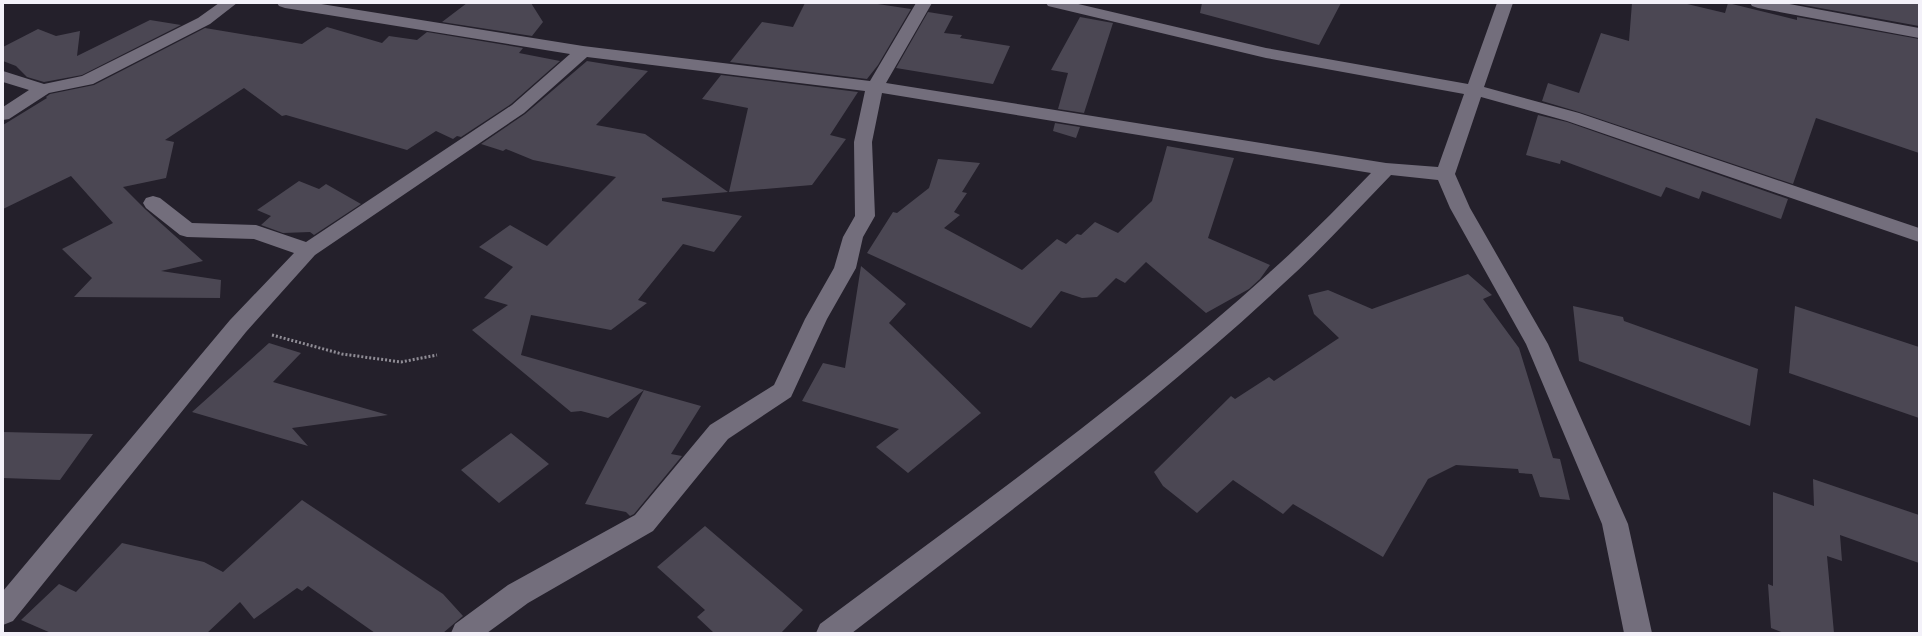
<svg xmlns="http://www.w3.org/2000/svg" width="1922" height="636" viewBox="0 0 1922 636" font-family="'PT Sans Narrow',sans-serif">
<rect width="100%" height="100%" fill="#24202b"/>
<!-- building -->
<path fill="#4b4753" d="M467 3H531L543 22 532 36 442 22Z
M805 3H871L911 9 878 65 867 79 730 62 762 22 793 27Z
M1202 3H1341L1319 45 1200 13Z
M1632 3H1683L1725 13 1728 3 1797 20V17L1919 39V153L1816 118 1793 184 1579 112 1542 101 1548 83 1579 93 1601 33 1629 41Z
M1799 3H1919V26L1798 4Z
M928 12 953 16 944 33 962 35 960 38 1010 46 993 84 896 68Z
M1080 17 1113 23 1084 113 1058 109 1068 73 1051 70Z
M150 20 181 25 82 75 44 82 27 77 16 66 3 61V47L38 29 56 36 80 31 77 56Z
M327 27 382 43 389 36 417 40 427 32 523 48 519 53 560 61 511 104 461 137 457 136 453 139 436 131 407 150 286 115 282 116 244 88 165 140 174 142 166 178 123 187 145 209 203 261 161 271 221 280 220 298 74 297 92 278 62 249 113 223 71 176 3 209V125L47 98 46 97 50 94 94 85 205 28 302 44Z
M587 61 648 71 596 125 645 134 728 192 662 198V201L742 216 714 252 683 244 638 300 647 303 611 330 531 315 521 355 644 390 608 418 581 411 571 412 472 330 508 305 484 298 513 267 479 247 510 225 547 246 616 177 533 160 506 149 503 151 481 144 525 114Z
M721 75 858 92 830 135 846 139 812 185 729 192 748 108 702 99Z
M1538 115 1567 122 1788 199 1781 219 1702 191 1699 199 1666 187 1661 197 1561 160 1560 164 1526 155Z
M1055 123 1080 127 1076 138 1053 131Z
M1167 146 1234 158 1208 238 1270 265 1260 279 1249 289 1206 313 1146 262 1125 283 1116 278 1097 297 1082 298 1061 291 1031 328 867 253 893 212 897 213 929 188 938 159 980 163 962 192 967 193 954 212 960 215 944 228 1022 270 1057 239 1066 244 1077 234 1081 235 1095 222 1118 233 1152 201Z
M299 181 319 189 326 184 361 204 314 235 310 232 283 233 261 225 271 216 257 210Z
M861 266 906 304 889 323 981 413 908 473 876 447 899 429 802 401 823 363 845 368Z
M1468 274 1492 295 1483 299 1519 348 1553 458 1560 459 1570 500 1540 497 1532 474 1519 473 1518 469 1456 465 1428 479 1383 557 1293 504 1283 514 1233 480 1197 513 1163 486 1154 472 1231 396 1235 399 1269 377 1274 381 1339 338 1314 314 1308 295 1328 290 1372 309Z
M1573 306 1623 317 1624 321 1758 369 1750 426 1579 361Z
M1795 306 1919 347V418L1789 373Z
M269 343 301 353 273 382 388 415 292 428 308 446 192 412Z
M644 390 701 406 671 454 682 456 634 514 630 516 626 512 585 504Z
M3 432 45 433 93 434 60 480 3 478Z
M511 433 549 464 499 503 461 470Z
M1813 479 1919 515V563L1840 535 1842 561 1827 556 1834 633H1784L1771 628 1768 584 1773 586V492L1814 506Z
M302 500 443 594 463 616 443 633H375L308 586 302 591 297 588 254 619 240 602 207 633H51L21 620 59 584 76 592 122 543 204 562 223 572Z
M705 526 803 610 781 633H714L697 617 705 610 657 567Z"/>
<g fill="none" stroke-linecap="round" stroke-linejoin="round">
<!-- path -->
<path stroke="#8f8c95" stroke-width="3" stroke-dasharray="2 2" stroke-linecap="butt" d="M272 335 342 354 401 362 437 355"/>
<!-- minor -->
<path fill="#736e7c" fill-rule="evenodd" d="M219 3H237L210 24 93 84 49 93 9 119 3 120V107L29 90 3 82V71L44 84 82 76 198 18Z
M277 3H315L583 46 870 81 916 3H932L886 83 1386 163 1438 167 1464 94 1266 58 1048 6 1046 3H1074L1266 48 1468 84 1497 3H1513L1484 87 1579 113 1919 228V242L1567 121 1481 97 1455 174 1470 208 1548 344 1628 524 1652 633H1624L1602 524 1526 344 1450 208 1438 180 1391 175C1355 212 1321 250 1283 284 1148 410 998 520 852 633H816L820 624C972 511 1128 400 1269 273 1305 241 1338 207 1371 173L882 93 872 142 875 216 863 237 856 268 827 319 791 397 728 439 653 531 528 603 487 633H451L455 624 508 585 635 515 710 425 774 385 805 319 834 268 843 237 855 216 854 142 865 91 587 57 524 113 315 255 246 332 13 621 3 625V591L230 320 294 253 254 239 187 237 180 235 146 208 143 203 146 198 153 196 160 198 192 223 256 225 306 242 512 105 570 54 285 8 279 6Z
M1750 3H1784L1919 28V38L1758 8 1752 6Z"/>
</g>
<!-- border -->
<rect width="1922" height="636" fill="none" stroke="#f3f1f9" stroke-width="8"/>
</svg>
